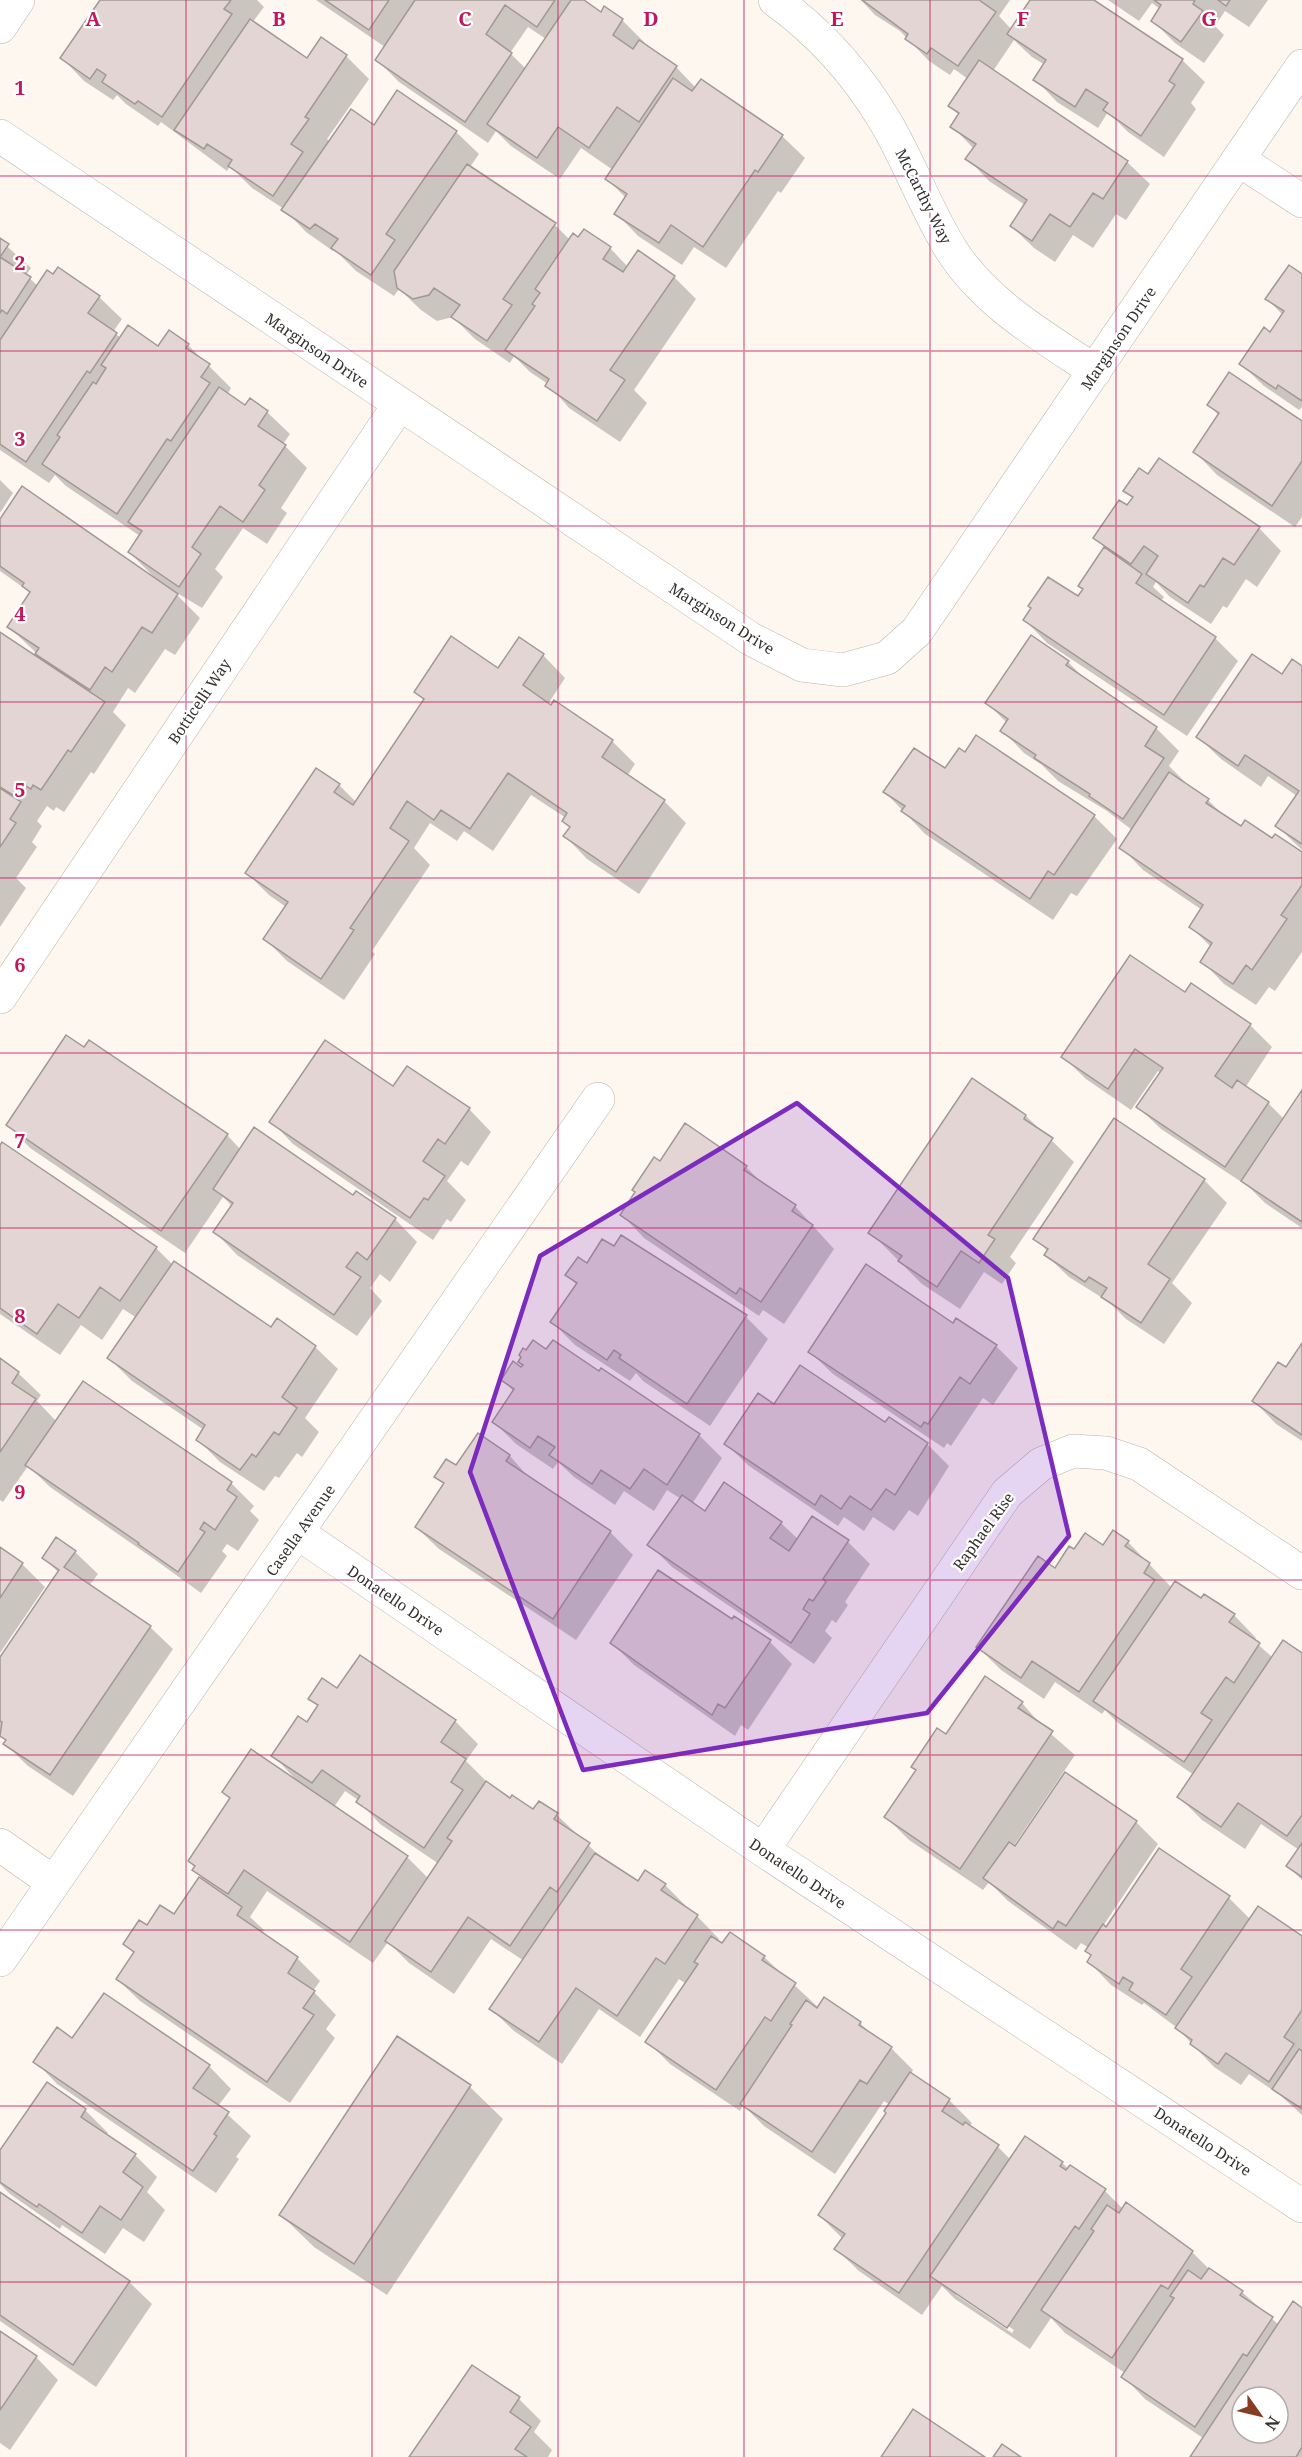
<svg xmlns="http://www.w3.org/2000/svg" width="1302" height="2457" viewBox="0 0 1302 2457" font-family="'Noto Serif',serif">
<rect width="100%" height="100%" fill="#fef7f0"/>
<!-- shadow -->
<path fill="#0003" fill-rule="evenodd" d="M102 0H257L264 7 252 23 307 60 321 39 346 56 369 79 327 139 330 142 374 127 456 132 479 154 470 167 555 225 570 240 579 239 610 248 628 267 674 277 696 299 634 390 647 403 620 442 569 408 548 384 530 372 514 356 510 363 475 339 453 317 437 321 421 310 399 289 394 296 356 271 334 249 333 251 306 232 284 209 252 188 230 166 227 171 161 122 158 126 126 104 117 95 113 100 84 81 62 58Z
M316 0H581L601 14 605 9 622 20 645 43 643 45 676 67 696 88 701 81 782 136 805 158 781 193 778 191 726 268 694 247 682 265 638 236 616 213 626 198 607 179 613 170 581 148 560 179 511 146 496 131 488 143 399 82 377 60 385 47ZM528 27 546 39 526 69 510 53Z
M861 0H1010L999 16 1012 30 1032 0H1091L1182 60 1205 82 1191 103 1196 109 1164 157 1128 132 1108 112 1098 128 1057 102 1035 79 1045 65 1032 57 1014 40 993 71 1127 162 1150 184 1126 220 1116 214 1093 248 1073 235 1055 262 1034 248 1011 226 1025 205 989 181 967 158 974 149 952 126 959 115 950 106 968 79 954 69 950 75 929 61 900 31 875 15Z
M1108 0H1268L1249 27 1225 11 1215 26 1224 35 1204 63 1175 43 1153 21 1160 9 1152 3 1139 21Z
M0 240 31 268 26 275 38 286 99 297 122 319 113 332 121 338 158 348 188 345 231 388 227 395 246 407 267 412 290 434 283 444 307 468 281 508 287 513 267 544 243 528 215 569 223 577 202 608 172 590 200 618 175 655 165 649 135 693 128 688 113 712 126 725 94 774 91 772 64 812 56 807 54 811 47 806 37 821 42 826 32 842 37 847 16 878 26 888 0 927V634L48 664 9 627 31 593 0 571V521L156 579 129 552 140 536 66 486 55 475 49 483 0 450Z
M1302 276V407L1299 410 1264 386 1241 364 1271 334 1283 315 1267 299Z
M1209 405 1302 423V517L1295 527 1217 475 1195 452 1219 416Z
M0 480 13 493 0 513Z
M1125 490 1259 528 1281 551 1257 587 1246 579 1227 608 1223 606 1211 624 1170 597 1156 582 1153 587 1164 597 1161 601 1215 638 1238 661 1187 736 1047 643 1025 620 1078 599 1084 590 1080 586 1105 548 1095 538 1128 507 1133 499Z
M543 655 565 678 548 704 552 707 554 703 612 741 635 764 627 776 664 801 686 823 639 894 587 859 565 836 571 828 563 821 566 818 531 795 493 851 464 831 457 841 430 823 414 848 430 865 372 951 375 954 344 1000 287 961 265 939 286 907 269 895 247 873 339 785 357 803 425 701 416 692 498 670Z
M1068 662 1089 683 1156 728 1179 751 1169 766 1185 782 1184 784 1208 800 1226 818 1241 828 1302 854V952L1275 991 1269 987 1256 1005 1224 984 1202 961 1211 947 1191 927 1202 910 1143 870 1121 847 1132 830 1107 811 1058 781 1042 765 1024 753 1002 730 1007 723 987 703Z
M1302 668V850L1277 826 1297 796 1268 776 1261 787 1221 759 1198 737 1282 676Z
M945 770 1094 816 1117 839 1077 896 1071 893 1053 920 925 834 885 792Z
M1186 994 1250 1025 1272 1047 1245 1088 1268 1103 1284 1119 1302 1092V1228L1265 1203 1249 1187 1161 1129 1138 1107 1161 1073 1158 1071 1131 1110 1086 1079 1063 1057Z
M393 1088 469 1109 491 1132 468 1166 461 1161 447 1181 466 1200 451 1222 447 1219 433 1240 293 1144 271 1121Z
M1026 1116 1074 1162 1010 1257 1016 1263 1002 1284 984 1272 960 1309 922 1284 870 1232Z
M1114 1120 1204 1180 1227 1203 1172 1283 1192 1303 1164 1344 1126 1319 1109 1302 1069 1277 1046 1255 1048 1252 1035 1238Z
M8 1125 227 1135 241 1150 353 1197 395 1219 417 1242 390 1282 380 1274 370 1288 382 1301 357 1336 237 1255 215 1232 232 1206 223 1197 185 1253 30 1148Z
M0 1148 156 1248 173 1265 271 1329 315 1347 338 1369 305 1418 319 1432 302 1457 297 1453 279 1478 275 1476 264 1491 220 1462 198 1440 204 1430 132 1381 109 1358 137 1318 123 1309 102 1340 81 1325 60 1355 0 1314Z
M660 1163 746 1167 767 1188 795 1206 834 1249 784 1324 763 1310 759 1316 644 1238 622 1215Z
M567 1275 746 1317 768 1339 710 1426 643 1381 636 1373 630 1381 575 1345 552 1322 577 1285Z
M953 1325 996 1346 1018 1368 993 1405 983 1398 951 1446 947 1443 944 1448 833 1374 810 1352Z
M1302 1346V1441L1276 1424 1254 1401 1286 1369Z
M547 1351 600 1373 602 1371 699 1435 722 1458 692 1504 705 1513 725 1484 781 1523 798 1539 848 1542 870 1564 845 1602 848 1605 836 1623 832 1620 825 1631 832 1638 814 1664 672 1567 649 1544 681 1499 667 1490 654 1511 624 1491 615 1505 574 1477 558 1462 553 1469 516 1444 494 1422 514 1392 503 1380Z
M0 1360 18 1373 41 1395 37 1401 57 1422 84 1383 231 1483 254 1506 250 1511 259 1520 238 1551 227 1544 222 1551 227 1556 201 1593 154 1559 50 1487 28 1466 3 1502 0 1500Z
M774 1406 885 1424 927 1444 949 1466 918 1516 909 1510 894 1531 873 1517 864 1531 844 1517 838 1526 749 1466 726 1444Z
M478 1435 510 1456 531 1480 610 1532 633 1555 576 1640 439 1549 416 1527 445 1485 436 1477 456 1467Z
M56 1539 75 1552 98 1574 89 1586 150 1627 173 1649 73 1796 28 1766 5 1744 7 1742 0 1735V1659L59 1573 44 1558Z
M1128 1542 1172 1588 1234 1615 1256 1638 1254 1641 1273 1658 1302 1655V1880L1288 1866 1299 1850 1261 1824 1245 1849 1202 1820 1179 1797 1194 1775 1118 1723 1105 1710 1102 1714 1055 1682 1044 1699 1001 1670 978 1647 1075 1551Z
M0 1549 22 1564 45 1587 0 1653Z
M732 1621 770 1642 792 1664 748 1730 741 1725 735 1736 634 1665 612 1643Z
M338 1690 455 1721 478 1744 466 1761 488 1783 511 1800 534 1811 539 1803 557 1815 607 1863 638 1883 665 1885 687 1907 686 1909 697 1916 719 1939 717 1942 723 1946 730 1934 764 1957 819 2008 860 2023 873 2036 891 2048 913 2070 911 2074 949 2100 972 2123 969 2127 998 2147 1011 2160 1062 2163 1069 2169 1105 2191 1123 2209 1126 2204 1192 2252 1213 2273 1242 2292 1279 2325 1302 2309V2457H1191L1203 2438 1145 2399 1123 2376 1125 2373 1065 2333 1051 2318 1030 2349 955 2299 942 2286 922 2315 859 2271 836 2249 843 2239 819 2215 888 2114 890 2105 884 2101 835 2174 764 2126 743 2105 740 2111 670 2064 647 2041 686 1984 679 1979 640 2037 599 2009 562 2064 514 2031 491 2009 524 1961 491 1939 454 1994 409 1963 388 1942 373 1963 267 1891 250 1917 264 1930 262 1934 297 1958 320 1981 313 1991 336 2015 326 2029 335 2038 290 2103 140 2001 117 1979 134 1953 125 1944 147 1927 174 1916 201 1877 190 1861 231 1800 224 1792 298 1782 273 1755 307 1724 319 1707 310 1699ZM345 1791 358 1800 380 1824 439 1864 429 1879 407 1857 334 1807ZM956 2292 1014 2330 1012 2333 956 2295ZM1242 2397H1278V2433H1242Z
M1022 1703 1043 1727 1075 1755 1013 1847 1136 1822 1158 1844 1103 1926 1106 1929 1159 1850 1229 1898 1250 1919 1302 1937V2115L1281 2096 1249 2074 1241 2085 1214 2067 1176 2027 1144 2003 1142 2005 1111 1985 1089 1962 1093 1957 1087 1951 1089 1948 1081 1943 1076 1950 1008 1901 989 1882 983 1890 909 1840 886 1817 917 1771 912 1767 946 1736Z
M397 2038 470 2087 503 2119 387 2295 314 2247 281 2215Z
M73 2040 209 2066 231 2089 218 2106 251 2136 236 2157 239 2159 216 2193 57 2084 35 2061Z
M85 2110 108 2133 106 2135 135 2155 157 2177 147 2192 165 2210 144 2242 123 2228 105 2254 62 2225 60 2229 10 2194 0 2184V2153Z
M0 2194 129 2282 152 2304 96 2387 0 2321Z
M0 2333 36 2357 58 2380 10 2450 0 2443Z
M519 2399 541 2421 534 2432 552 2450 548 2457H411Z"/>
<!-- building -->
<path fill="#e2d5d3" stroke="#a39794" stroke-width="1.5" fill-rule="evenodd" d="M100 0H231L224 9 232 14 162 117 138 101 135 104 102 82 106 75 97 69 90 79 60 58Z
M325 0H389L369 30Z
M415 0H555L537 27 505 5 486 34 512 53 465 122 375 60Z
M571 0H584L601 12 604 6 623 19 613 35 633 49 639 40 677 66 639 122 617 107 589 148 558 127 537 158 487 124Z
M862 0H979L996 12 958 66 931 48 927 54 905 39 908 34Z
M1030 0H1094L1183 59 1169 81 1175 85 1141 136 1103 110 1108 103 1086 89 1075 107 1033 80 1046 60 1007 34Z
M1154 0H1195L1193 4 1203 11 1181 42 1151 21 1161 5Z
M1218 0H1230L1226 6Z
M250 19 307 58 321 37 347 55 305 117 309 119 291 144 303 152 273 196 228 166 232 160 207 144 204 149 174 130Z
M979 60 1128 161 1103 199 1093 193 1070 227 1050 214 1032 241 1010 226 1027 200 965 159 976 144 950 127 959 113 948 106Z
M673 78 692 91 701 79 783 135 758 172 755 170 703 247 671 225 659 243 614 214 627 194 605 179Z
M397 90 457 131 386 234 395 240 371 275 331 248 338 239 315 224 310 229 281 210 351 109 374 125Z
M467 164 556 223 503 299 512 305 487 341 451 317 460 305 434 288 429 295 413 299 397 288 394 271Z
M584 229 611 247 603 259 623 272 638 250 675 276 610 370 625 380 597 421 545 386 549 379 505 350 535 306 532 304 540 293 535 289 573 233 578 237Z
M0 238 9 244 0 257 31 277 7 314 2 310 0 313Z
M1289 265 1302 274V401L1278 385 1276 389 1239 364 1264 327 1270 332 1284 311 1265 299Z
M58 267 100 296 88 313 117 333 90 373 87 371 26 462 0 444V340L47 270 53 274Z
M128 325 158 346 169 330 189 344 186 348 210 364 201 377 210 383 171 441 167 439 117 514 42 464 60 437 57 435 93 382 96 384 106 368 101 365Z
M1229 372 1302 421V461L1272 506 1193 452 1219 413 1207 405Z
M219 387 245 405 250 398 268 411 258 426 286 445 259 485 265 490 243 522 220 506 192 547 201 554 179 587 128 552 142 531 128 522Z
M1159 458 1260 527 1234 565 1223 558 1204 587 1200 585 1188 603 1146 574 1158 556 1144 546 1131 564 1093 538 1119 500 1127 505 1133 497 1123 491 1139 468 1148 474Z
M22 486 178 594 152 633 142 627 112 672 105 667 90 690 35 654 39 648 7 627 30 592 22 586 24 583 0 566V519Z
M1104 547 1142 574 1136 583 1216 637 1164 715 1023 620 1031 608 1028 606 1048 577 1078 596 1083 589 1078 586Z
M0 632 105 702 71 752 68 750 41 790 33 785 31 789 24 785 16 797 0 787Z
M1031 635 1069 661 1066 665 1157 727 1145 746 1164 758 1123 819 1089 796 1090 794 1034 758 1036 755 1000 731 1008 719 985 703Z
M451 636 498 668 519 637 544 654 523 685 551 705 554 700 613 740 602 757 665 800 616 872 563 836 570 827 562 821 567 813 508 773 470 829 441 810 434 820 407 801 390 828 409 841 350 928 354 930 321 979 263 939 288 902 245 873 316 768 340 784 334 792 353 805 424 699 414 692Z
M1252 654 1282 674 1292 659 1302 666V844L1275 826 1299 791 1245 755 1238 766 1196 737Z
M976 735 1095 815 1054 875 1048 871 1030 899 901 811 905 806 883 792 914 748 945 768 959 748 965 752Z
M1169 772 1209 799 1206 803 1241 826 1245 820 1272 838 1275 834 1302 852V885L1281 915 1287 919 1252 970 1246 965 1233 984 1200 962 1212 943 1189 927 1203 905 1119 848Z
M0 788 21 802 10 819 16 823 0 847Z
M1130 955 1185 992 1191 983 1251 1024 1215 1076 1232 1088 1237 1080 1269 1102 1225 1167 1136 1107 1163 1068 1135 1049 1108 1089 1061 1057Z
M66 1035 84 1047 89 1040 228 1134 161 1231 6 1125Z
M325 1040 393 1086 407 1066 470 1108 445 1144 438 1139 423 1161 445 1176 428 1200 424 1198 410 1218 269 1122Z
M972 1078 1026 1115 1024 1119 1053 1138 988 1235 995 1239 979 1263 961 1251 937 1287 898 1261 902 1256 868 1233Z
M1302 1090V1222L1241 1181Z
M1114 1118 1205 1179 1148 1264 1170 1279 1141 1323 1101 1297 1107 1288 1089 1277 1085 1282 1044 1255 1048 1249 1033 1239Z
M685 1123 747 1166 744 1170 796 1205 792 1211 813 1225 761 1302 740 1288 736 1294 620 1215 635 1192 632 1190 654 1157 660 1161Z
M254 1127 353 1195 356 1191 396 1218 367 1260 357 1252 346 1267 361 1277 334 1315 213 1232 233 1203 213 1189Z
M2 1142 157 1247 120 1301 100 1287 79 1318 58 1304 37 1334 0 1308V1145Z
M621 1235 747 1315 687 1404 619 1358 621 1355 614 1350 607 1360 550 1322 577 1283 565 1275 578 1257 587 1263 602 1239 614 1246Z
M174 1261 271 1327 277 1318 316 1346 282 1397 297 1408 279 1435 274 1432 256 1457 252 1454 240 1470 196 1440 205 1425 107 1358Z
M866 1264 953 1323 956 1318 997 1345 970 1384 960 1377 928 1424 924 1422 921 1427 808 1352Z
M533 1340 546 1349 553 1340 599 1371 601 1368 700 1434 667 1485 644 1469 630 1489 601 1470 592 1484 549 1455 555 1447 538 1436 530 1448 492 1422 514 1389 501 1380 513 1361 521 1367 523 1365 518 1362 521 1357 519 1355 523 1348 526 1350Z
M1302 1343V1435L1252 1401 1278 1362 1286 1367Z
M0 1358 19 1372 12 1383 36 1399 0 1452Z
M800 1365 885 1422 889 1417 928 1443 895 1495 886 1489 871 1510 850 1496 841 1509 821 1495 815 1505 724 1444 758 1393 774 1404Z
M83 1381 232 1482 227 1490 237 1497 215 1530 204 1522 200 1529 205 1532 178 1572 138 1544 139 1543 25 1465Z
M478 1433 510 1455 506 1461 611 1531 553 1619 415 1527 444 1483 434 1477 446 1459 456 1465Z
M724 1482 782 1522 770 1538 789 1551 812 1516 849 1540 823 1579 826 1582 813 1601 809 1599 803 1609 810 1614 791 1643 647 1545 682 1495 705 1511Z
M1113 1530 1129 1541 1125 1546 1150 1563 1144 1573 1155 1580 1079 1692 1032 1661 1021 1678 976 1647 1038 1556 1055 1568 1069 1546 1074 1549 1085 1533 1103 1545Z
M56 1537 76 1551 64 1567 151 1626 50 1775 3 1744 6 1740 0 1736 2 1722 0 1721V1657L59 1570 42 1558Z
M0 1547 23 1563 0 1598Z
M658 1570 732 1619 734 1616 771 1640 725 1708 718 1704 712 1715 610 1643Z
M1175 1581 1201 1598 1204 1594 1235 1614 1229 1622 1260 1643 1234 1683 1226 1677 1201 1713 1212 1720 1184 1762 1093 1701Z
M1283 1640 1302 1653V1815L1287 1836 1238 1803 1221 1827 1177 1797Z
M360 1655 456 1720 441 1742 466 1759 451 1782 463 1790 424 1848 356 1802 360 1796 322 1770 312 1783 271 1756 298 1716 307 1722 318 1705 308 1699 322 1678 337 1688Z
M985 1676 1023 1702 1018 1708 1053 1731 960 1869 884 1817 916 1770 911 1767 937 1728 946 1734Z
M251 1749 408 1856 350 1942 244 1870 228 1894 192 1870 195 1866 188 1861 230 1798 222 1792Z
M1065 1772 1137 1821 1066 1926 1058 1921 1053 1929 983 1878 1009 1842 1015 1846Z
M486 1781 510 1798 512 1795 533 1809 539 1801 558 1813 554 1819 590 1843 557 1892 550 1887 510 1946 468 1917 431 1972 385 1941 452 1841 447 1838Z
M1302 1843V1877L1286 1866Z
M1159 1848 1230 1896 1181 1969 1192 1977 1166 2015 1129 1990 1133 1983 1123 1977 1119 1984 1087 1962 1091 1955 1085 1951 1103 1924 1106 1927Z
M595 1853 638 1881 645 1870 666 1884 661 1890 698 1915 665 1964 656 1958 617 2016 576 1988 539 2042 489 2009Z
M199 1877 242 1907 237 1915 298 1957 288 1973 315 1991 303 2008 314 2015 267 2082 116 1979 134 1952 123 1944 139 1920 147 1925 160 1905 174 1914Z
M1258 1906 1302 1936V2010L1284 2037 1294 2044 1269 2082 1226 2053 1218 2064 1190 2044 1192 2040 1175 2028Z
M730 1932 765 1956 762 1960 796 1983 771 2021 765 2017 716 2090 645 2042 698 1964 694 1962 711 1936 722 1943Z
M104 1993 210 2065 193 2088 229 2112 214 2134 217 2136 193 2171 33 2062 57 2027 72 2038Z
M824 1997 861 2022 859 2025 892 2047 867 2084 860 2080 812 2152 740 2104 792 2025 790 2024 806 2000 817 2008Z
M397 2036 471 2085 354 2264 279 2215Z
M1299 2049 1302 2051V2109L1272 2089Z
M910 2072 950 2099 942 2111 963 2125 965 2122 999 2145 899 2293 834 2249 845 2234 818 2215 886 2113 884 2111Z
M47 2082 86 2109 81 2117 136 2154 123 2172 143 2187 121 2220 100 2206 82 2233 39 2204 37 2207 0 2182V2150Z
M1025 2136 1063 2162 1060 2166 1066 2170 1070 2165 1106 2189 1079 2229 1075 2226 1007 2328 930 2276Z
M0 2192 130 2281 73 2365 0 2315Z
M1126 2202 1193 2251 1168 2289 1161 2285 1112 2358 1041 2310 1094 2231 1091 2229 1107 2205 1119 2213Z
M1209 2268 1243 2291 1240 2295 1273 2317 1247 2356 1243 2354 1195 2427 1121 2377 1174 2298 1170 2296 1188 2270 1201 2279Z
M1293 2301 1302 2308V2447L1296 2457H1190ZM1242 2397H1278V2433H1242Z
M0 2331 37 2356 0 2410Z
M472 2365 520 2397 510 2412 531 2427 515 2449 527 2457H409Z
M913 2409 985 2457H881Z
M1002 2444 1021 2457H993Z"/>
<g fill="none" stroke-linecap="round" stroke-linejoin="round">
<defs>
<path id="minor" d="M775 0C819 32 857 74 885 121 910 163 926 210 952 251 986 304 1044 337 1095 371
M0 27 18 0
M0 136 751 639 802 665 843 670 887 658 917 631 1302 66
M1239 160 1302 201
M0 997 399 405
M298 1533 763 1850 1302 2206
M0 1845 53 1882
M763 1850 1007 1493 1041 1464 1073 1451 1106 1453 1139 1464 1302 1573
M0 1960 598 1099"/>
</defs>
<!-- minor casing -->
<use href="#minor" stroke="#bbb3ab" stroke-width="34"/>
<!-- minor -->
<use href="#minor" stroke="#fff" stroke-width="33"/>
</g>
<!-- marked area -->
<path fill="#7b2cbf" fill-opacity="0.2" stroke="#7b2cbf" stroke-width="4.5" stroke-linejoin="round" d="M797 1103 1008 1278 1069 1536 927 1713 583 1770 470 1472 540 1256Z"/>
<!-- grid -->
<path fill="none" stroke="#c2185b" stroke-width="1.5" stroke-opacity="0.55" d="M186 0V2457M372 0V2457M558 0V2457M744 0V2457M930 0V2457M1116 0V2457M0 176H1302M0 351H1302M0 526H1302M0 702H1302M0 878H1302M0 1053H1302M0 1228H1302M0 1404H1302M0 1580H1302M0 1755H1302M0 1930H1302M0 2106H1302M0 2282H1302"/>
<g text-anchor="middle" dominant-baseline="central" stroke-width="4.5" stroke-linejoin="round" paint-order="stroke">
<!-- street labels -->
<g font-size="15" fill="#34302d" stroke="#fff">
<text transform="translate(924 196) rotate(63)">McCarthy Way</text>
<text transform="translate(1118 338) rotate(-56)">Marginson Drive</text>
<text transform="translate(317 350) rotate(34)">Marginson Drive</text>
<text transform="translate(722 618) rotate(32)">Marginson Drive</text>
<text transform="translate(199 701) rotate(-56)">Botticelli Way</text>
<text transform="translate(300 1530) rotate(-55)">Casella Avenue</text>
<text transform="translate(983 1531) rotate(-54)">Raphael Rise</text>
<text transform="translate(396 1600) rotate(34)">Donatello Drive</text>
<text transform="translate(798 1873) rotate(34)">Donatello Drive</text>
<text transform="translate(1203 2141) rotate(33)">Donatello Drive</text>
</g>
</g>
<g font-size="20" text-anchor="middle" font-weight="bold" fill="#c2185b" stroke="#fff" stroke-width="4.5" stroke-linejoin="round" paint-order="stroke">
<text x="93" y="26">A</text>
<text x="279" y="26">B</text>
<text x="465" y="26">C</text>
<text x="651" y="26">D</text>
<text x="837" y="26">E</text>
<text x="1023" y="26">F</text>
<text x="1209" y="26">G</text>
<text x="20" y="95">1</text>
<text x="20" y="270">2</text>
<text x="20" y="446">3</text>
<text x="20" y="621">4</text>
<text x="20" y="797">5</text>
<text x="20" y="972">6</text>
<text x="20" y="1148">7</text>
<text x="20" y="1323">8</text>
<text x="20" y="1499">9</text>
</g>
<!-- north arrow -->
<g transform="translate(1260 2415) rotate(124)"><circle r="28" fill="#ffffff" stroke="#aeacab" stroke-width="1.5"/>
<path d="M0-4.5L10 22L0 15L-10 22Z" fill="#863d21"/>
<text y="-9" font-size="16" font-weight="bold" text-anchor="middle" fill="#34302d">N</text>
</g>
</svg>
